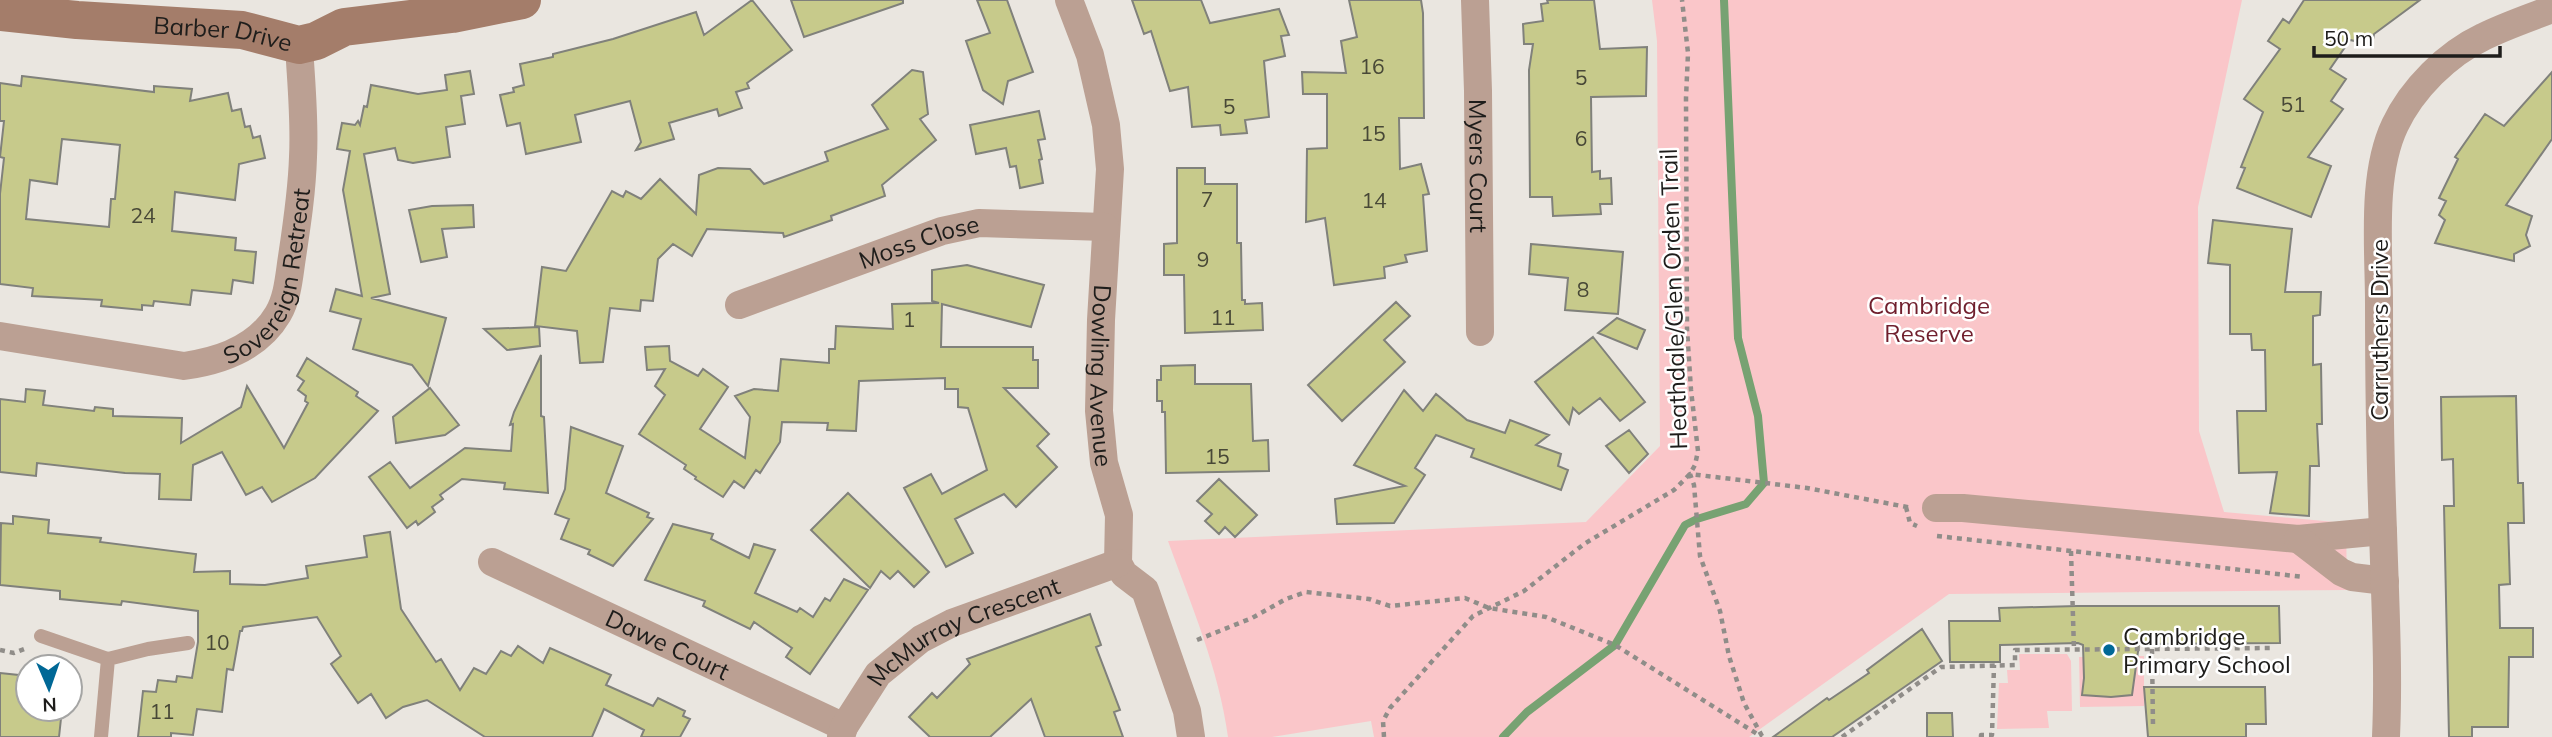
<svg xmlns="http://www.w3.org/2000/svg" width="2552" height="737" viewBox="0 0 2552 737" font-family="Mulish,sans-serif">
<rect width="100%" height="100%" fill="#eae6e0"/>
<!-- green -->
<path fill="#fac6c9" d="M1652 0H2242L2198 207 2199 431 2224 512 2346 523 2347 590 1949 594 1749 737H1374L1371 721 1272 737H1228C1219 669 1191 605 1168 541L1586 522 1660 446 1657 41Z
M2019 654H2067L2071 661 2072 711H2047L2049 728 1997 729 1999 683H2008L2007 670H2020Z
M2144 656V706L2080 707 2079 657Z"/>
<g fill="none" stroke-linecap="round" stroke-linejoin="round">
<!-- stream -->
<path stroke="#77a272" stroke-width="8" d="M1503 737 1527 712 1615 645 1685 525 1697 519 1746 504 1764 483 1758 416 1738 338 1724 0"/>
</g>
<!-- building -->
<path fill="#c7ca8b" stroke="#80817b" stroke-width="2" fill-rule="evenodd" d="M752 0 792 50 747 83 749 88 736 92 742 108 719 116 717 109 669 123 674 139 636 150 641 142 630 101 575 115 581 142 526 154 520 123 507 126 500 95 514 92 513 88 524 85 520 64 553 57V54L613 39 696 12 704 35Z
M791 0H903V3L804 37Z
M977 0H1007L1033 72 1008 81 1003 104 983 90 966 41 990 33Z
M1132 0H1201L1210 23 1279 9 1289 35 1281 36 1285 56 1264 61 1269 117 1245 120 1247 133 1221 135 1220 125 1192 127 1188 87 1170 91 1151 31 1144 34Z
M1349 0H1421L1423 13 1424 118H1399L1400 169 1421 164 1429 194 1423 195 1427 251 1405 255 1407 262 1384 267 1385 278 1334 285 1325 218 1306 222 1307 149 1327 148V94H1303L1302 72 1346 73 1341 41 1357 37Z
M1547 0H1594L1600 49 1647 47 1646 96 1591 97 1592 172 1600 171V179L1611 178 1612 204H1600L1601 214 1553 216 1552 197H1530L1529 70 1533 44H1524L1523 24 1543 21 1541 4 1548 3Z
M2304 0H2420L2374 34 2372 45 2350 40 2330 69 2346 79 2331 101 2343 109 2308 157 2331 166 2311 217 2237 188 2245 168 2241 167 2263 112 2244 99 2280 49 2268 41 2283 19 2289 23Z
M912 70 923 72 928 114 920 119 936 140 882 185 885 196 831 216 832 220 784 237 783 233 707 229 692 256 673 244 658 259 653 301 641 300 640 311 610 308 603 362 580 363 577 331 535 326 542 267 566 271 612 191 623 197 626 191 641 199 660 179 696 214 699 175 718 168 750 169 764 184 828 161 825 152 888 129 872 105Z
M470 71 474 94 461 96 465 124 446 127 450 157 413 163 398 160 395 148 364 154 390 294 371 298 446 318 428 386 412 365 353 349 361 319 330 311 336 289 362 296 343 190 350 151 337 149 342 123 355 125 358 121 360 125 364 106 367 107 371 85 418 94 447 90 445 75Z
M2552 72V139L2506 205 2532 216 2526 235 2530 246 2514 254V261L2435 243 2445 220 2439 215 2446 201 2439 198 2458 159 2455 157 2485 114 2504 126Z
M22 76 154 92V86L192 89 190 101 228 93 232 111 241 109 245 127 250 126 253 138 260 136 265 158 239 164 235 200 175 192 172 231 236 238 235 250 256 252 253 283 233 280 231 294 192 290 190 305 154 301 153 306 142 305V310L101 306 102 300 32 296 33 288 0 284V194L4 158 0 157 4 121H0V83L21 86ZM62 139 120 145 115 199H111L109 227 26 219 30 180 57 184Z
M1039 111 1045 139 1038 140 1042 159 1039 160 1043 183 1020 188 1016 166 1010 167 1006 148 976 154 970 125Z
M1177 168H1205V184H1237V243H1241L1242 300H1245V304L1262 303 1263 330 1185 333 1184 275H1164V244L1177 243Z
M473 205 474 227 442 229 447 257 421 262 409 210 432 206Z
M2213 220 2292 229 2285 292H2321L2320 315 2313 316V365L2321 364 2322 424H2317L2319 466H2310L2309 516 2270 513 2277 472 2239 473 2237 411H2266L2265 350H2252L2251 334H2230V265L2208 263Z
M1531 244 1623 252 1618 314 1565 310 1568 278 1529 274Z
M967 265 1044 285 1031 327 942 304 941 347H1033V360H1038V388H1004L1049 434 1037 446 1057 467 1016 507 1004 494 955 519 973 553 946 567 904 488 931 474 942 494 987 470 968 408 958 407V389H945V378L859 381 856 431 827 430 828 423 782 422 780 442 760 473 756 470 744 488 734 481 723 497 695 479 696 477 684 469 686 465 639 434 665 395 655 386 665 369 647 370 645 347 669 346 670 361 698 376 703 369 728 387 700 429 745 458 750 417 735 396 754 389 778 391 781 359 829 363V349H835L836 326 893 329 892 304 939 303 932 301V270Z
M1396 302 1410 316 1384 340 1405 362 1342 421 1308 385Z
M1617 318 1645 330 1637 349 1598 333Z
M539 327 540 346 507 350 484 329Z
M1593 337 1645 402 1620 421 1600 398 1579 414 1573 408 1569 424 1535 382Z
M541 355V416L544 417 548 493 504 489 505 483 462 479 440 495 443 499 432 507 435 512 418 525 416 521 407 528 369 477 390 462 410 488 465 448 511 451 513 424 510 425 514 412Z
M307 358 358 392 356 396 378 411 315 478 272 502 262 487 246 495 222 452 193 465 191 500 159 499 160 474 125 473 37 463 36 476 0 472V399L25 402 26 389 45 391 43 405 94 411 95 407 113 409V416L182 418 181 443 241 407 247 386 284 448 308 403 305 401 306 396 298 390 304 381 297 376Z
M1195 365V384H1251L1253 441 1268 440 1269 471 1166 473 1165 412H1162V401H1157V380H1161V366Z
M430 388 459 425 445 435 396 443 393 417Z
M1404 390 1423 411 1436 394 1467 420 1505 433 1510 420 1549 435 1536 445 1561 454 1558 466 1568 470 1561 490 1471 457 1474 449 1436 435 1415 468 1425 475 1394 523 1337 524 1335 499 1405 486 1354 465Z
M2516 396 2518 483H2523L2524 523H2508L2510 584 2499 585 2500 628H2533V657H2509L2508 727H2472V737H2449L2444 506H2454L2453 459 2442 460 2441 397Z
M571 427 623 446 606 493 649 513 647 517 653 519 613 566 588 554 590 550 561 539 569 519 555 514 565 489Z
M1629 430 1648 454 1629 473 1606 446Z
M1219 479 1257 515 1235 537 1225 527 1219 534 1205 521 1212 514 1197 501Z
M848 493 929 572 914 587 898 571 890 579 881 571 870 588 811 530Z
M13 516 49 520 48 533 101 538 100 542 196 554 194 572 230 571V584L265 585 308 578 306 566 367 557 364 536 390 532 401 609 436 662 441 659 460 690 474 668 486 674 501 651 511 656 518 646 543 663 550 648 611 675 606 685 653 706 658 698 685 711 683 716 690 719 680 737H641L644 730 604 709 592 737H485L427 700 403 707 386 718 371 694 358 703 331 664 341 656 317 617 243 627 242 631H240L233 670 227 669 222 712 197 709 193 735 171 733V737H138L143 691 156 692 158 680 176 682 177 676 192 678 198 642V611L122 601 121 605 60 599V591L0 585 1 523 13 524Z
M673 524 713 534 711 539 749 558 754 544 775 550 755 593 797 612 800 608 813 617 825 598 830 601 844 579 868 590 810 674 786 657 792 648 754 622 750 629 703 606 705 601 645 580Z
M2077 606H2279L2280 643 2139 644 2132 695 2111 697 2082 695 2084 678 2083 645 2078 643 2000 645V662H1950L1949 621H2000L1999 608Z
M1090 614 1101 645 1096 647 1120 710 1114 712 1123 737H1045L1031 699 990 737H930L909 717 932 693 937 698 970 664 967 659Z
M1922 629 1942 661 1832 737H1773L1827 698 1829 700 1869 673 1867 670Z
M0 673 28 676V709H62L59 737H0Z
M2144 687H2265L2266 724H2246V737H2148Z
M1927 713H1952L1953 737H1927Z"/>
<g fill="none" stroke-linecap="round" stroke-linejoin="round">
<!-- path -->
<path stroke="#908d89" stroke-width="4.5" stroke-dasharray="5 5" stroke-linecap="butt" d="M1906 507 1910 523 1917 526
M1937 536 2304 577
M2071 551 2074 650
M1197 640 1252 618 1286 599 1306 592 1369 599 1390 606 1465 598 1489 608 1546 617 1615 645 1762 737
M2152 649 2153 727
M0 650 14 653 27 648
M1762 736 1744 703 1729 656 1720 611 1700 556 1694 485 1690 474 1807 488 1912 508
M1384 737 1383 721 1390 708 1473 616 1524 591 1584 544 1674 490 1690 474 1695 465 1698 451 1691 390 1687 329 1686 98 1688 53 1682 0
M1842 737 1941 667 2015 665V650L2273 648
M1981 737V735H1992L1994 665"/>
<!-- lane -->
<path stroke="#bba093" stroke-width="14" d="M41 636 108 659 148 649 188 643
M101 737 108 659"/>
<!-- street -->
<g stroke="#bba093" stroke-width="28">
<path id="s1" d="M1069 0 1090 55 1106 125 1110 169 1101 320 1099 411 1104 463 1119 515 1118 563 1124 574 1145 590 1187 711 1191 737"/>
<path id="s2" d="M1475 0 1478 91 1480 332"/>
<path id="s3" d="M739 305 942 231 979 223 1105 227"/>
<path id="s4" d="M0 336 184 366C221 361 258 348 278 314 288 297 289 276 292 257 297 224 302 191 303 157 305 120 301 82 299 45"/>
<path d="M1936 508H1963L2298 539 2383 531"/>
<path d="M2298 539 2341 572 2352 577 2385 581"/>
<path id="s5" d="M492 562 844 727"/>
<path id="s6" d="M841 737 844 727 878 674 921 639 952 623 1118 563"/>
<path d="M2386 737C2389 668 2385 599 2383 531 2380 455 2379 379 2379 303 2379 249 2371 175 2395 125 2412 89 2447 54 2483 37 2505 26 2529 18 2552 9"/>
</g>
<!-- secondary -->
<path stroke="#a47d6a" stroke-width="38" id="s7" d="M0 12 77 20 242 30 299 45 316 41 344 27 452 14 522 0"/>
</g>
<!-- markers -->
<circle fill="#006896" stroke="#fff" stroke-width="2.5" cx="2109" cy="650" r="7"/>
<g text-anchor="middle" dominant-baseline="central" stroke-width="5" stroke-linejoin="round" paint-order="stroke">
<!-- number labels -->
<g font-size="21" fill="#484837">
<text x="1372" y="66">16</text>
<text x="1581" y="77">5</text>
<text x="2293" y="104">51</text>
<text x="1229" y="106">5</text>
<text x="1373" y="133">15</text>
<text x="1581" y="138">6</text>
<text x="1207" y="199">7</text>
<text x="1374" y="200">14</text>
<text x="143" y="215">24</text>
<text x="1203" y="259">9</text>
<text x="1583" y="289">8</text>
<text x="1223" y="317">11</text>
<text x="909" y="319">1</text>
<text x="1217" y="456">15</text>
<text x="217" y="642">10</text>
<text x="162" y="711">11</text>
</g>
<!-- street labels -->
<g font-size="24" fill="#1e1d1b" stroke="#fff">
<text stroke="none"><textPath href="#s7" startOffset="224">Barber Drive</textPath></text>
<text stroke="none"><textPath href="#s2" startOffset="166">Myers Court</textPath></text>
<text stroke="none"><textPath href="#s3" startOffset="191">Moss Close</textPath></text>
<text stroke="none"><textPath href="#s4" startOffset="327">Sovereign Retreat</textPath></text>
<text transform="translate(1673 299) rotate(-92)">Heathdale/Glen Orden Trail</text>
<text transform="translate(2379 330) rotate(-90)">Carruthers Drive</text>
<text stroke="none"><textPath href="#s1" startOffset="382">Dowling Avenue</textPath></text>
<text stroke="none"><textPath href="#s6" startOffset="170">McMurray Crescent</textPath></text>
<text stroke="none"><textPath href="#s5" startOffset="194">Dawe Court</textPath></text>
</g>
<!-- park labels -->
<g font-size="24" fill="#701f2d" stroke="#fff">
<text x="1929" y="305">Cambridge<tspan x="1929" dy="28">Reserve</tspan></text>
</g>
<!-- poi labels -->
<g font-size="24" fill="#1e1d1b" stroke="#fff" text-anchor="start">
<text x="2123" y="636">Cambridge<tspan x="2123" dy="28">Primary School</tspan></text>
</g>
</g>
<!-- north arrow -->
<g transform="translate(49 688) rotate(178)"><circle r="33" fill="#ffffff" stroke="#a5a5a4" stroke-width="2"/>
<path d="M0-5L12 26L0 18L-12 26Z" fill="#006896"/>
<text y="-10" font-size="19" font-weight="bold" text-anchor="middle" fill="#1e1d1b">N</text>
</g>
<!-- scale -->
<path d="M2314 46v10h186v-10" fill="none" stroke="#1e1d1b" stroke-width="3.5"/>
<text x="2324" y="46" font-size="21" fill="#1e1d1b" stroke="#ffffff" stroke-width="5" paint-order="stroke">50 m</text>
</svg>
